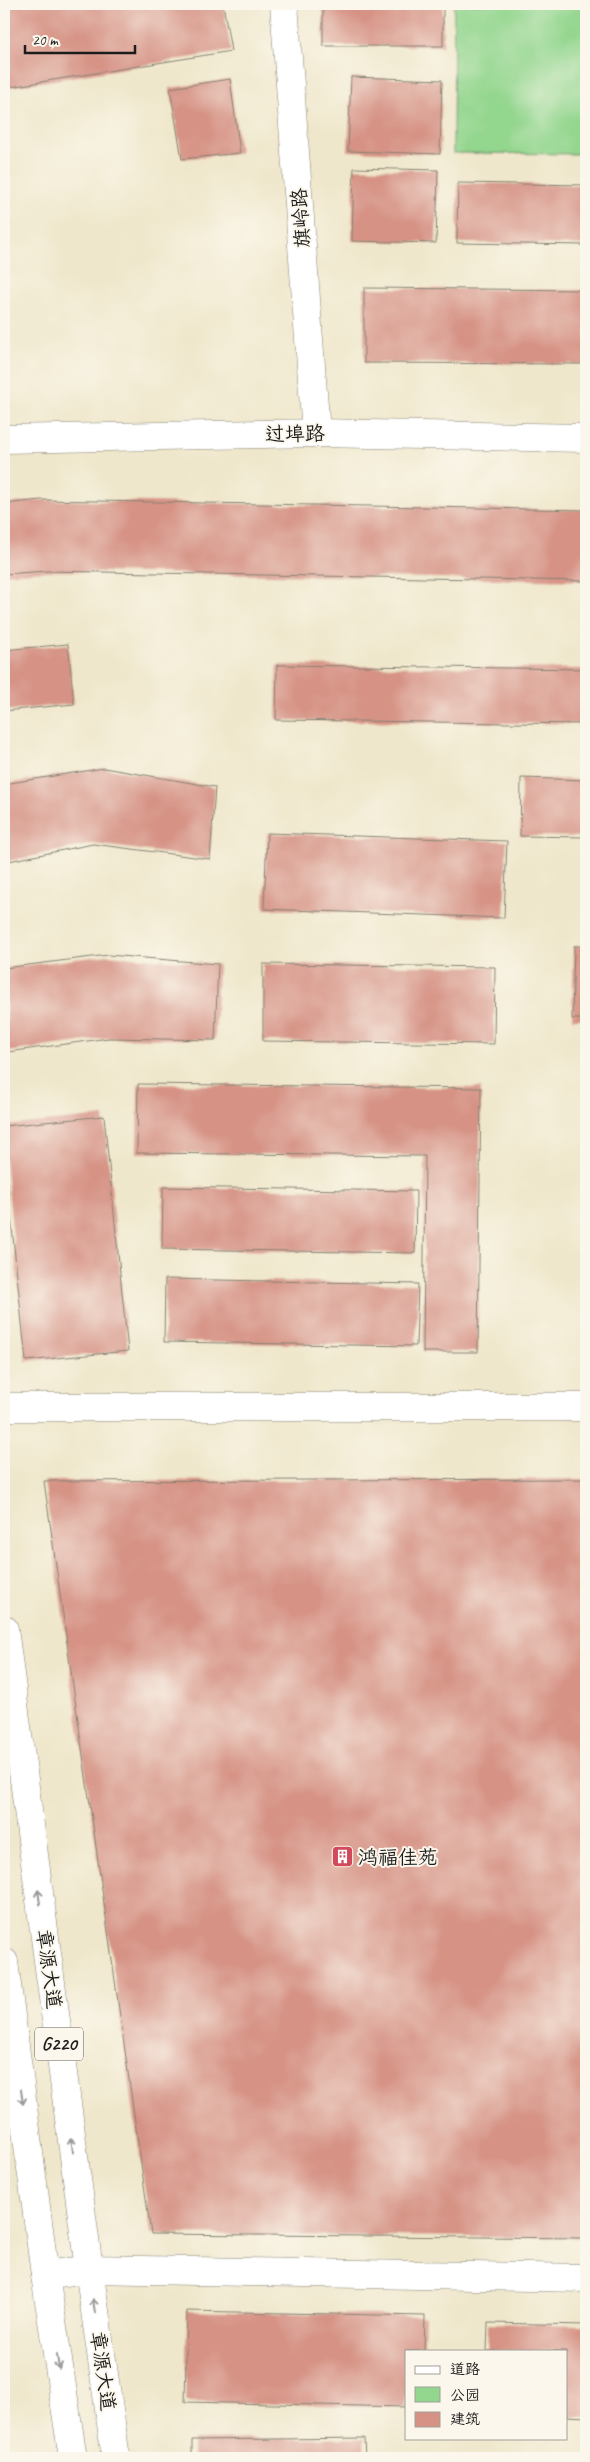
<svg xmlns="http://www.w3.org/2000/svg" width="590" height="2462" viewBox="0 0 590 2462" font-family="Caveat,'LXGW WenKai TC',sans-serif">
<rect width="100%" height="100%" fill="#fbf7ec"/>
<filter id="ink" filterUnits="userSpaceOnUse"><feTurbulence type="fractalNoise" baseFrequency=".02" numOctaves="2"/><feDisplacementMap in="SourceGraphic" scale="10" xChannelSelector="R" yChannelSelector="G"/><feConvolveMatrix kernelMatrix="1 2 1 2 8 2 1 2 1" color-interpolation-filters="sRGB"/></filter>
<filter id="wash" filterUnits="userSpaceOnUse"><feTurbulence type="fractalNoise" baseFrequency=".0096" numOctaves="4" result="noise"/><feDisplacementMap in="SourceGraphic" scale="20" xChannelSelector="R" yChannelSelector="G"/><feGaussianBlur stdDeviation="1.12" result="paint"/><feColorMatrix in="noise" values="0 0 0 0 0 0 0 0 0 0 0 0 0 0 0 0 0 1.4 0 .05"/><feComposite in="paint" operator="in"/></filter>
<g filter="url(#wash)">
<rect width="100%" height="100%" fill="#efe7cb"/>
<!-- park -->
<path fill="#93d68e" stroke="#587955" d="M454 4H586V154L453 153Z"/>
<g id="blocks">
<!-- building -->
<path fill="#d69385" d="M4 4H223L231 51 4 88Z
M323 4H443V46H323Z
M351 77 442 80 440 154 348 151Z
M230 79 240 153 182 159 170 88Z
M354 168 438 170 436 243 352 241Z
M458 183 586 185V245L457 243Z
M364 288 586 290V364L364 363Z
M41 500 586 510V581L47 571 4 574V504Z
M68 644 74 704 4 711V650Z
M277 665 586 669V724L276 720Z
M104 768 215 787 210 859 93 844 4 862V784Z
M521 778 586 780V837L520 836Z
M267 833 507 841 504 918 264 909Z
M574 946H586V1019H572Z
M108 955 218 964 215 1040 109 1038 8 1052 4 968Z
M263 964 495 967 494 1044 263 1041Z
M138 1084 481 1088 478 1352H423L425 1156 137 1153Z
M104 1116 128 1351 26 1361 4 1151V1126Z
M163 1187 416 1191 415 1253 162 1249Z
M165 1279 418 1284 416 1346 164 1342Z
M586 1479V2238L151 2234 44 1481Z
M187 2311 425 2316 424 2351H406V2407L185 2402Z
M488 2323 586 2325V2417L566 2416V2351H487Z
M364 2438 365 2458H192V2440Z"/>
</g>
</g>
<g filter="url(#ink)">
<use href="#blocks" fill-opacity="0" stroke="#868274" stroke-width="1"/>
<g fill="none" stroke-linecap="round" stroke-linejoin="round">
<defs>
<path id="tertiary" d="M284 4 316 433
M4 439 316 433 586 438
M4 1407H586
M45 2275 89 2269 586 2278"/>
<path id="primary" d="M4 1629 89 2269 116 2458
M4 1962 45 2275 73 2458"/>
</defs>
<!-- tertiary casing -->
<use href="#tertiary" stroke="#868274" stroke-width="29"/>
<!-- primary casing -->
<use href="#primary" stroke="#868274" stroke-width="29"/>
<!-- tertiary -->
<use href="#tertiary" stroke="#fff" stroke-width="28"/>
<!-- primary -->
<use href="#primary" stroke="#fff" stroke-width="28"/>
</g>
<!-- one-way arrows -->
<defs><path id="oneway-shaft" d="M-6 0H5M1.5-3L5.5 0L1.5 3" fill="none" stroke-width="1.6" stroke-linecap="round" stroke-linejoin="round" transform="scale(1.25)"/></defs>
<g stroke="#999">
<use href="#oneway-shaft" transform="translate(39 1897) rotate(-98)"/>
<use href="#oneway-shaft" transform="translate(22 2097) rotate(82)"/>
<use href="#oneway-shaft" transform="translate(72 2145) rotate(-98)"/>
<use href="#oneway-shaft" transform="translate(94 2306) rotate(-98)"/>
<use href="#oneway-shaft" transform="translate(58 2362) rotate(81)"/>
</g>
</g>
<!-- icons -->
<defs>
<symbol id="building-square" viewBox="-11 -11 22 22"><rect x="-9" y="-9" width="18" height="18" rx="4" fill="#d1495b" stroke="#fbf7ec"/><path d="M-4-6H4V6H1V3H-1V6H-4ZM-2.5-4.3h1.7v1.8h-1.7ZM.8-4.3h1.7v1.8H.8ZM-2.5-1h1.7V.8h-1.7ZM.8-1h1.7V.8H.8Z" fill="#fff"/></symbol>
</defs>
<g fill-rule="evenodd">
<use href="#building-square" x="330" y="1844" width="25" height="25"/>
</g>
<g text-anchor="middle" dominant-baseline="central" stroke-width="4" stroke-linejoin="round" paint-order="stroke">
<!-- shield labels -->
<rect fill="#fbf7ec" stroke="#5f5e5a" stroke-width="1" x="35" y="2027.5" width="48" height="33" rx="4"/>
<g font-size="19" font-weight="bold" fill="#1c1c1c">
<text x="59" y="2044">G220</text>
</g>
<!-- street labels -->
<g font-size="20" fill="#1c1c1c" stroke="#fbf7ec">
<text transform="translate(301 218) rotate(-94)">旗岭路</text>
<text transform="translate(295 434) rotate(-1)">过埠路</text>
<text transform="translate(49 1969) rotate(82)">章源大道</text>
<text transform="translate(103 2371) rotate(82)">章源大道</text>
</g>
<!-- poi labels -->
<g font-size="20" fill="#1c1c1c" stroke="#fbf7ec" text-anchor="start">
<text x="358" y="1857">鸿福佳苑</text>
</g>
</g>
<!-- margin -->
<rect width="590" height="2462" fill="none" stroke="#fbf7ec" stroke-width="20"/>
<!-- legend -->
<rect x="405" y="2350" width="162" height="90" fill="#fbf7ec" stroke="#a29f99"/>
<rect x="415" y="2366" width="25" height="8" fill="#ffffff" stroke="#a29f99"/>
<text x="450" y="2374" font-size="15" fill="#1c1c1c">道路</text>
<rect x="415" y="2387" width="25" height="15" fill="#93d68e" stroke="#a29f99"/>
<text x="450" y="2400" font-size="15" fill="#1c1c1c">公园</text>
<rect x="415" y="2412" width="25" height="15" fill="#d69385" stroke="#a29f99"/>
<text x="450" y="2424" font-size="15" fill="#1c1c1c">建筑</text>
<!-- scale -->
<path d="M25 45v8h110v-8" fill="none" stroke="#1c1c1c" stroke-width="2.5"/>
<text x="32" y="45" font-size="15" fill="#1c1c1c" stroke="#fbf7ec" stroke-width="4" paint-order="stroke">20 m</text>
</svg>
